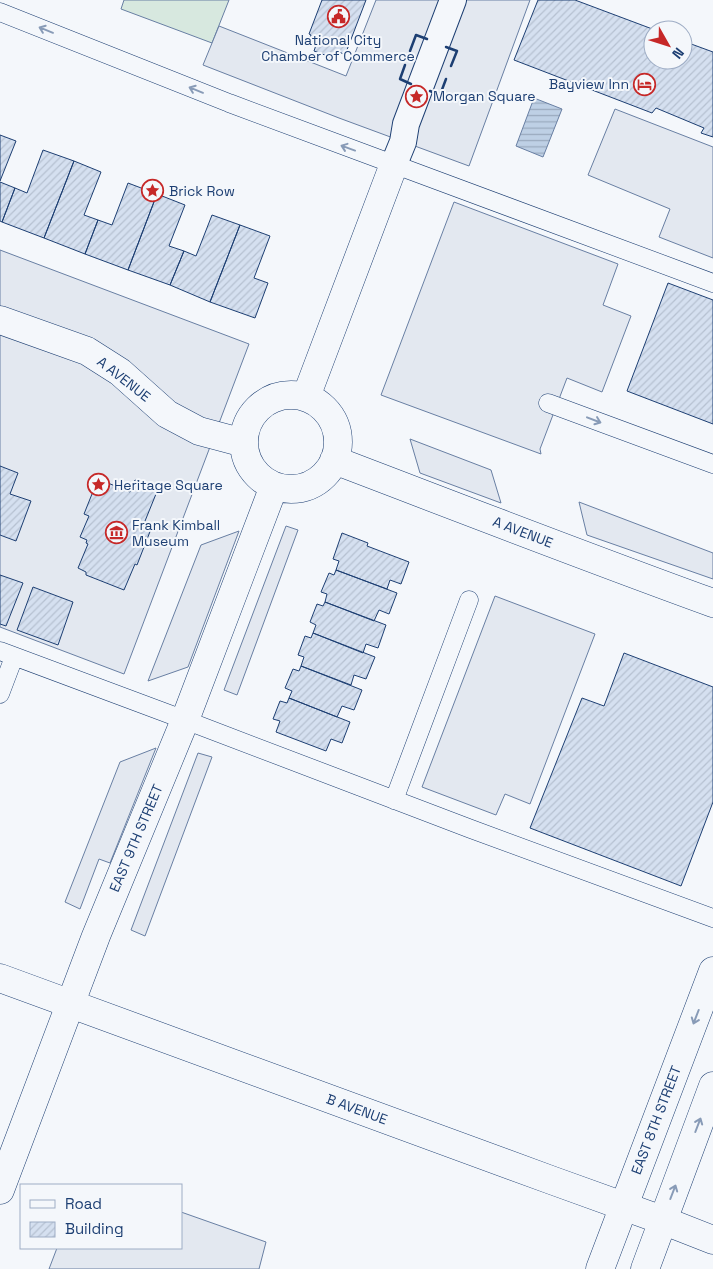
<svg xmlns="http://www.w3.org/2000/svg" width="713" height="1269" viewBox="0 0 713 1269" font-family="'Space Grotesk',sans-serif">
<defs>
<pattern id="water-rules" width="6" height="5" patternUnits="userSpaceOnUse" patternTransform="scale(1.25)"><rect width="6" height="5" fill="#bed0e5"/><path d="M0 2.5h6" fill="none" stroke="#9aaabe"/></pattern>
<pattern id="building-hatch" width="6" height="6" patternUnits="userSpaceOnUse" patternTransform="scale(1.25)"><rect width="6" height="6" fill="#d5e0f0"/><path d="M-1 1l2-2M0 6l6-6M5 7l2-2" fill="none" stroke="#b6c1d1"/></pattern>
</defs>
<rect width="100%" height="100%" fill="#f4f7fb"/>
<!-- green -->
<path fill="#d7e8df" stroke="#687fa3" d="M124 0H229L212 43 121 9Z"/>
<!-- parking -->
<path fill="#e3e8f0" stroke="#687fa3" d="M376 0H530L469 166 339 118 203 65 219 26 346 76Z
M615 109 713 147V258L659 237 670 209 588 175Z
M454 202 618 264 603 305 631 316 602 392 567 378 540 449 541 454 381 395Z
M0 250 249 344 124 674 0 627Z
M410 439 491 470 501 503 420 473Z
M579 502 713 553V579L587 535Z
M286 526 298 530 237 695 224 690Z
M239 531 188 667 148 681 201 545Z
M495 596 595 634 530 804 505 794 496 815 422 787Z
M156 748 110 863 99 859 80 909 65 902 120 762Z
M198 753 212 757 145 936 131 930Z
M181 1212 266 1242 259 1269H49L57 1248H181Z"/>
<!-- water -->
<path fill="url(#water-rules)" stroke="#687fa3" d="M534 98 562 109 543 157 516 146Z"/>
<!-- building -->
<path fill="url(#building-hatch)" stroke="#1d3f73" d="M322 0H366L345 55 336 50 333 58 314 51 317 42 308 41 311 35 309 34Z
M538 0H575L655 30H653V60H683V41L713 52V137L701 133 704 128 656 108 652 113 514 60Z
M0 135 16 141 0 181Z
M43 150 74 161 44 238 2 222 15 188 27 193Z
M74 161 101 172 84 215 98 220 85 254 44 238Z
M0 182 15 188 2 222 0 221Z
M128 183 157 194 128 270 85 254 98 220 112 225Z
M157 194 185 205 169 246 184 251 170 285 128 270Z
M212 215 240 225 210 302 170 285 184 251 196 256Z
M240 225 270 236 254 278 268 283 255 318 210 302Z
M668 283 713 300V424L627 391Z
M0 466 18 473 10 494 31 501 16 541 0 535Z
M98 479 130 492 135 480 158 489 143 526 151 529 137 565 135 564 124 590 86 575V572L78 568 88 544 86 543 87 540 80 537 89 516 84 514Z
M342 533 368 543 367 546 409 562 401 584 390 580 387 589 336 570 339 561 333 559Z
M336 570 397 593 389 614 379 610 374 621 325 602 327 594 321 592 329 573 334 575Z
M0 575 23 583 6 626 0 624Z
M33 587 73 602 58 645 17 630Z
M325 602 386 625 378 648 366 644 363 653 313 633 316 625 310 622 317 604 323 606Z
M313 633 375 657 366 679 354 675 351 685 301 666 304 657 298 655 305 636 311 638Z
M624 653 713 687V802L681 886 530 828 582 698 604 706Z
M301 666 362 690 354 710 342 706 337 717 289 698 292 691 285 688 293 669 299 671Z
M289 698 350 722 342 743 331 739 326 751 276 732 280 721 273 719 280 701 287 703Z"/>
<g fill="none" stroke-linecap="round" stroke-linejoin="round">
<defs>
<path id="service" d="M0 12 229 103 713 283
M548 403 713 464
M0 651 185 720 471 829 713 918
M0 694 14 657
M394 800 469 600"/>
<path id="pedestrian" d="M394 164 403 142 406 124 453 0"/>
<path id="minor" d="M0 320 87 351 120 372 167 414 199 431 244 443
M244 442a47 47 0 1 1 94 0a47 47 0 1 1-94 0Z
M306 397 394 164
M334 460C460 508 586 557 713 603
M0 1190 96 936 185 720 274 486
M662 1220 713 1240"/>
<path id="tertiary" d="M0 978 551 1180 662 1220"/>
<path id="secondary" d="M600 1269 713 971
M645 1269 713 1086"/>
</defs>
<!-- service casing -->
<use href="#service" stroke="#1d3f73" stroke-width="19"/>
<!-- pedestrian casing -->
<use href="#pedestrian" stroke="#1d3f73" stroke-width="28"/>
<!-- minor casing -->
<use href="#minor" stroke="#1d3f73" stroke-width="29"/>
<!-- tertiary casing -->
<use href="#tertiary" stroke="#1d3f73" stroke-width="29"/>
<!-- secondary casing -->
<use href="#secondary" stroke="#1d3f73" stroke-width="29"/>
<!-- service -->
<use href="#service" stroke="#f4f7fb" stroke-width="18"/>
<!-- pedestrian -->
<use href="#pedestrian" stroke="#f4f7fb" stroke-width="26"/>
<!-- minor -->
<use href="#minor" stroke="#f4f7fb" stroke-width="28"/>
<!-- tertiary -->
<use href="#tertiary" stroke="#f4f7fb" stroke-width="28"/>
<!-- secondary -->
<use href="#secondary" stroke="#f4f7fb" stroke-width="28"/>
<!-- wall -->
<path stroke="#1d3f73" stroke-width="2.5" d="M446 47 457 51 451 66
M410 51 416 35 427 39
M405 65 400 79 411 84
M430 91 440 95 446 79"/>
</g>
<!-- one-way arrows -->
<defs><path id="oneway-shaft" d="M-6 0H5M1.5-3L5.5 0L1.5 3" fill="none" stroke-width="1.6" stroke-linecap="round" stroke-linejoin="round" transform="scale(1.25)"/></defs>
<g stroke="#889bb7">
<use href="#oneway-shaft" transform="translate(46 30) rotate(-158)"/>
<use href="#oneway-shaft" transform="translate(196 90) rotate(-158)"/>
<use href="#oneway-shaft" transform="translate(348 148) rotate(-160)"/>
<use href="#oneway-shaft" transform="translate(594 420) rotate(21)"/>
<use href="#oneway-shaft" transform="translate(696 1017) rotate(111)"/>
<use href="#oneway-shaft" transform="translate(698 1125) rotate(-69)"/>
<use href="#oneway-shaft" transform="translate(673 1192) rotate(-69)"/>
</g>
<!-- icons -->
<defs>
<symbol id="civic-ring" viewBox="-11 -11 22 22"><circle r="9.5" fill="#f4f7fb" stroke="#c62828" stroke-width="1.5"/><path d="M-.6-6.5H3V-4.5H.6V-3L4-1V1h2V6H-6V1h2V-1L-.6-3ZM-1.2 2.5V6h2.4V2.5Z" fill="#c62828"/></symbol>
<symbol id="hotel-ring" viewBox="-11 -11 22 22"><circle r="9.5" fill="#f4f7fb" stroke="#c62828" stroke-width="1.5"/><path d="M-6-4.5h1.5V1H6V5H4.5V3h-9V5H-6ZM-4 0a1.8 1.8 0 1 1 3.6 0ZM.5 0V-2.5h3Q6-2.5 6 0Z" fill="#c62828"/></symbol>
<symbol id="sight-ring" viewBox="-11 -11 22 22"><circle r="9.5" fill="#f4f7fb" stroke="#c62828" stroke-width="1.5"/><path d="M0-6L1.8-2.2L6-1.7L2.9 1.2L3.7 5.4L0 3.3L-3.7 5.4L-2.9 1.2L-6-1.7L-1.8-2.2Z" fill="#c62828"/></symbol>
<symbol id="museum-ring" viewBox="-11 -11 22 22"><circle r="9.5" fill="#f4f7fb" stroke="#c62828" stroke-width="1.5"/><path d="M0-6L6-3V-2H-6V-3ZM-5-1h2V3h-2ZM-1-1h2V3h-2ZM3-1h2V3H3ZM-6 4H6V6H-6Z" fill="#c62828"/></symbol>
</defs>
<g fill-rule="evenodd">
<use href="#civic-ring" x="326" y="4" width="25" height="25"/>
<use href="#hotel-ring" x="632" y="72" width="25" height="25"/>
<use href="#sight-ring" x="404" y="84" width="25" height="25"/>
<use href="#sight-ring" x="140" y="178" width="25" height="25"/>
<use href="#sight-ring" x="86" y="472" width="25" height="25"/>
<use href="#museum-ring" x="104" y="520" width="25" height="25"/>
</g>
<g text-anchor="middle" dominant-baseline="central" stroke-width="4" stroke-linejoin="round" paint-order="stroke">
<!-- poi labels -->
<g font-size="14" fill="#1d3f73" stroke="#f4f7fb" text-anchor="start">
<text x="338" y="40" text-anchor="middle">National City<tspan x="338" dy="16">Chamber of Commerce</tspan></text>
<text x="629" y="84" text-anchor="end">Bayview Inn</text>
<text x="433" y="96">Morgan Square</text>
<text x="169" y="191">Brick Row</text>
<text x="114" y="485">Heritage Square</text>
<text x="132" y="525">Frank Kimball<tspan x="132" dy="16">Museum</tspan></text>
</g>
<!-- street labels -->
<g font-size="14" fill="#1d3f73" stroke="#f4f7fb">
<text transform="translate(124 379) rotate(38)">A AVENUE</text>
<text transform="translate(523 532) rotate(21)">A AVENUE</text>
<text transform="translate(136 838) rotate(-67)">EAST 9TH STREET</text>
<text transform="translate(357 1109) rotate(20)">B AVENUE</text>
<text transform="translate(656 1120) rotate(-69)">EAST 8TH STREET</text>
</g>
</g>
<!-- legend -->
<rect x="20" y="1184" width="162" height="65" fill="#f4f7fb" stroke="#9eadc5"/>
<rect x="30" y="1200" width="25" height="8" fill="#f4f7fb" stroke="#9eadc5"/>
<text x="65" y="1209" font-size="15" fill="#1d3f73">Road</text>
<rect x="30" y="1222" width="25" height="15" fill="url(#building-hatch)" stroke="#9eadc5"/>
<text x="65" y="1234" font-size="15" fill="#1d3f73">Building</text>
<!-- north arrow -->
<g transform="translate(668 45) rotate(129)"><circle r="24" fill="#f4f7fb" stroke="#9eadc5"/>
<path d="M0-4L9 19L0 12L-9 19Z" fill="#c62828"/>
<text y="-8" font-size="14" font-weight="bold" text-anchor="middle" fill="#1d3f73">N</text>
</g>
</svg>
